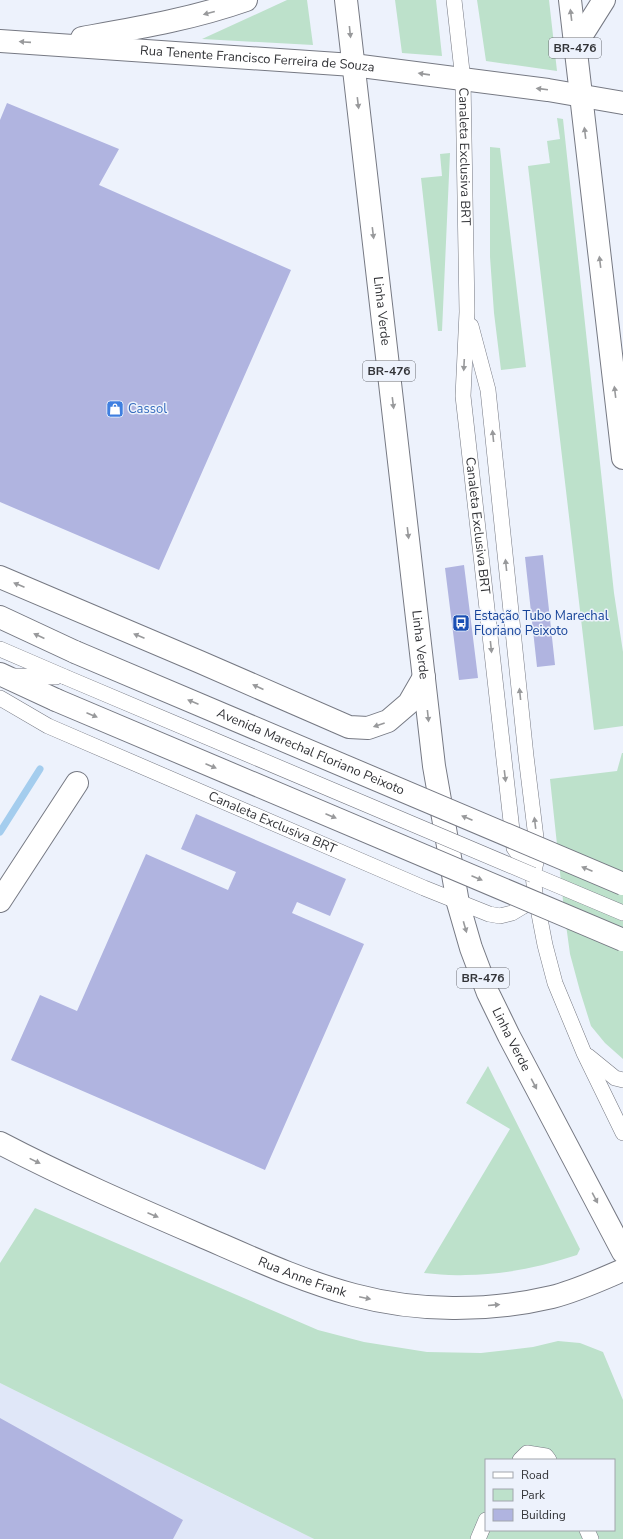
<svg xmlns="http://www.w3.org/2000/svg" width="623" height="1539" viewBox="0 0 623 1539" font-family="'Nunito Sans',sans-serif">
<rect width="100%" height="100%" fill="#edf2fc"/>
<!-- built -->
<path fill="#e0e7f8" d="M0 1383 229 1497 314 1539H0Z"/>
<!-- green -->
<path fill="#bde1cb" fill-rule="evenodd" d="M287 0H307L313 45 202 39Z
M395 0H436L442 56 402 53Z
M477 0H549L557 71 486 61Z
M557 118 563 119 614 593 623 652V726L594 730 528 166 550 163 547 141 560 139Z
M490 147 500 148 526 367 501 370 494 313 490 257Z
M450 153 442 331H438L421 178 442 176 440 154Z
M622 753H623V1059L605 1043 591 1026 580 991 570 954 564 910 550 779 617 771Z
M488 1066 580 1249 577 1255C540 1267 504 1275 465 1275 451 1276 438 1274 424 1273L510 1129 466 1103Z
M35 1208 318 1330 364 1342 427 1352 481 1353 533 1347 558 1341 580 1343 603 1352 623 1400V1539H314L0 1383V1263ZM486 1460H614V1530H486Z"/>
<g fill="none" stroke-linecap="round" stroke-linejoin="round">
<!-- stream -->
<path stroke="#a4cdee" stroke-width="7" d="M0 832 40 769"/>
</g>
<!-- building -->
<path fill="#b0b4e0" d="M7 103 119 149 99 185 291 270 159 570 0 502V120Z
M543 555 555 665 537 667 525 557Z
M464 565 478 678 459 680 445 568Z
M196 814 346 879 330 916 297 902 292 913 364 944 265 1170 11 1060 40 995 77 1011 146 854 228 890 236 872 181 849Z
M0 1418 183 1520 173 1539H0Z"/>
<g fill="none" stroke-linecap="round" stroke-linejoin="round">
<defs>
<g id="lane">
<path id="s1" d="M454 0 463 80 467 312 463 396 514 848 533 875 623 913"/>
<path d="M471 326 488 390 526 756 538 854 533 875 535 893 545 945 555 983 584 1053 623 1133"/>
<path d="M0 649 65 677"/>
<path d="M10 676 56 677"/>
<path id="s2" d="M0 698 48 726 424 888 489 914 500 916 512 913 522 907 534 893"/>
<path d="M588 1056 615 1078 623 1080"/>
<path d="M520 1460 527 1453 546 1456 549 1460"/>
<path d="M587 1530 591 1539"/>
<path d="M478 1539 486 1520"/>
</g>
<path id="street" d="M0 901 77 783"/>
<path id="secondary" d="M575 46 604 0
M0 617 75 652
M0 674 56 700"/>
<g id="primary">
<path d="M82 38C138 28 192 19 246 0"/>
<path id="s3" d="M0 41 353 65 548 90 623 103"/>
<path id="s4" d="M0 1143C65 1177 132 1206 199 1235 250 1257 301 1281 354 1295 417 1312 488 1312 552 1297 576 1291 600 1280 623 1270"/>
</g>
<g id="highway">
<path id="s5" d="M346 0 434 766 458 903 471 948 488 993 509 1036 623 1252"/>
<path d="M570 0 623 458"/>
<path d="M0 577 200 662 349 727 368 728 388 721 409 703 424 677"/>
</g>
</defs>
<!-- lane casing -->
<use href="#lane" stroke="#767983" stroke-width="16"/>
<!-- street casing -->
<use href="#street" stroke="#767983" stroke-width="24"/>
<!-- secondary casing -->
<use href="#secondary" stroke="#767983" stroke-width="24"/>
<!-- primary casing -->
<use href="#primary" stroke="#767983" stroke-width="24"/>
<!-- highway casing -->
<use href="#highway" stroke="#767983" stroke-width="24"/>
<!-- lane -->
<use href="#lane" stroke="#fff" stroke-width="15"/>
<!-- street -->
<use href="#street" stroke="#fff" stroke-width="22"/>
<!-- secondary -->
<use href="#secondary" stroke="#fff" stroke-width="22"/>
<!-- primary -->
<use href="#primary" stroke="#fff" stroke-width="22"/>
<!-- highway -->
<use href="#highway" stroke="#fff" stroke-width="22"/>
<defs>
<path id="lane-bridge" d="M65 677 533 875"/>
<g id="secondary-bridge">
<path id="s6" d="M75 652 623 884"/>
<path d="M56 700 623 940"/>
</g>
</defs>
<!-- lane-bridge casing -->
<use href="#lane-bridge" stroke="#767983" stroke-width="16" stroke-linecap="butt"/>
<!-- secondary-bridge casing -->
<use href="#secondary-bridge" stroke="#767983" stroke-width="24" stroke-linecap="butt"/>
<!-- lane-bridge -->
<use href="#lane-bridge" stroke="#fff" stroke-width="15"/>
<!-- secondary-bridge -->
<use href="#secondary-bridge" stroke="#fff" stroke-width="22"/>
</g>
<!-- one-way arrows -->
<defs><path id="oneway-solid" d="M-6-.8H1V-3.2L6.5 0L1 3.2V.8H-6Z"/></defs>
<g fill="#98999b">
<use href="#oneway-solid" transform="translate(209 13) rotate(165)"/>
<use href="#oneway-solid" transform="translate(571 15) rotate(-97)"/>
<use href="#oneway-solid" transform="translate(350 32) rotate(84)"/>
<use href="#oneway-solid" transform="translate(25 42) rotate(-176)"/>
<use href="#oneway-solid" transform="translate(424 74) rotate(-172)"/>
<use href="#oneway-solid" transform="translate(542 89) rotate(-173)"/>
<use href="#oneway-solid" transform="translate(358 103) rotate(83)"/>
<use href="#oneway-solid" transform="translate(585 133) rotate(-97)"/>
<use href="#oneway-solid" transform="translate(373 233) rotate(83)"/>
<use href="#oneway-solid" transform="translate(600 262) rotate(-97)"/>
<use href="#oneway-solid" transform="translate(464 365) rotate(93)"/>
<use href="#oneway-solid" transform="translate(615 392) rotate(-97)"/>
<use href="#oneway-solid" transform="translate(393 403) rotate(83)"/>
<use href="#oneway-solid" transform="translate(493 436) rotate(-96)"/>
<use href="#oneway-solid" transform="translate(408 533) rotate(83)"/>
<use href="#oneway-solid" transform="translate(506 565) rotate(-96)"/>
<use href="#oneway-solid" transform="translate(19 585) rotate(-157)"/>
<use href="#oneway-solid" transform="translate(39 636) rotate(-155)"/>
<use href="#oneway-solid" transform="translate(139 636) rotate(-157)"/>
<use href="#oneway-solid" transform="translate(491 647) rotate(84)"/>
<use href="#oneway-solid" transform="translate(258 687) rotate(-156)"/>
<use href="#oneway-solid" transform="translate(520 694) rotate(-96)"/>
<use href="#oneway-solid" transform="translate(193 702) rotate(-157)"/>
<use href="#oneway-solid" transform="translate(92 715) rotate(23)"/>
<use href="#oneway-solid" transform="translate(428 716) rotate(84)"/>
<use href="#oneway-solid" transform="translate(379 725) rotate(161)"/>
<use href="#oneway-solid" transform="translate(211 766) rotate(23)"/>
<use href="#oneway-solid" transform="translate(505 776) rotate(83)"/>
<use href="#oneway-solid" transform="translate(331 816) rotate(23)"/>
<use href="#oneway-solid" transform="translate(467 818) rotate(-157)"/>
<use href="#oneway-solid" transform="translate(535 823) rotate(-97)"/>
<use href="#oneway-solid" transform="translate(587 869) rotate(-157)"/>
<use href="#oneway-solid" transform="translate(477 878) rotate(23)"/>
<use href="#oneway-solid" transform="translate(465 927) rotate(74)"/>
<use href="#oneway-solid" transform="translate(534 1084) rotate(62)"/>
<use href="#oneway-solid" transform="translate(35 1161) rotate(26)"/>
<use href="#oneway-solid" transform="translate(595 1198) rotate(62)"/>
<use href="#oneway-solid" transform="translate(153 1215) rotate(23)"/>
<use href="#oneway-solid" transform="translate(365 1298) rotate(12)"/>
<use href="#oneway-solid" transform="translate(494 1305) rotate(-5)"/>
</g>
<!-- icons -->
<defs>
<symbol id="shop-square" viewBox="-11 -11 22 22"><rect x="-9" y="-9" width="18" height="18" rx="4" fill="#3f7fe0" stroke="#edf2fc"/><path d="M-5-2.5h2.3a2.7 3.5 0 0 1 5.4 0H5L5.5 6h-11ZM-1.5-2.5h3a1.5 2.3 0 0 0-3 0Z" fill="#fff"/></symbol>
<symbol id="bus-square" viewBox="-11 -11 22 22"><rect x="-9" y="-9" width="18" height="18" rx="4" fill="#1a4fb4" stroke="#edf2fc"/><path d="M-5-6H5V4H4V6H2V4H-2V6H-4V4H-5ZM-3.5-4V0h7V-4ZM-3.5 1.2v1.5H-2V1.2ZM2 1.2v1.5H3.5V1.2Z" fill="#fff"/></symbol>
</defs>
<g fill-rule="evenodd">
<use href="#shop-square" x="105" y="399" width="20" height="20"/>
<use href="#bus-square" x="451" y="613" width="20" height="20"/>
</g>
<g text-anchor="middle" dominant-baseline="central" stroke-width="3" stroke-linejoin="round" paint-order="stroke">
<!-- shield labels -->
<g fill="#edf2fc" stroke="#6a6c72" stroke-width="1">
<rect x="549" y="38" width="52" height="20" rx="3"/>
<rect x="363" y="361" width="52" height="20" rx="3"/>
<rect x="457" y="968" width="52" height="20" rx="3"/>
</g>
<g font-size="12" font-weight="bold" fill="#323337">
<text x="575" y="48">BR-476</text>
<text x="389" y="371">BR-476</text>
<text x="483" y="978">BR-476</text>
</g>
<!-- street labels -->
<g font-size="13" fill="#323337" stroke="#edf2fc">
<text stroke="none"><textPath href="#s3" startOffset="258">Rua Tenente Francisco Ferreira de Souza</textPath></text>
<text stroke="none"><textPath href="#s1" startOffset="157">Canaleta Exclusiva BRT</textPath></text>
<text stroke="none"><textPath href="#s5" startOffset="313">Linha Verde</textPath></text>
<text stroke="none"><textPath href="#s1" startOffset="527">Canaleta Exclusiva BRT</textPath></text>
<text stroke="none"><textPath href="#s5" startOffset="649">Linha Verde</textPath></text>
<text stroke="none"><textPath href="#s6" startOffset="256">Avenida Marechal Floriano Peixoto</textPath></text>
<text stroke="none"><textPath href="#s2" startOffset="300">Canaleta Exclusiva BRT</textPath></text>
<text stroke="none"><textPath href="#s5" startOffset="1057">Linha Verde</textPath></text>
<text stroke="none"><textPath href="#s4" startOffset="331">Rua Anne Frank</textPath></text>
</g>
<!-- shop labels -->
<g font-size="13" fill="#366cbe" stroke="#edf2fc" text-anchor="start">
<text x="128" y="409">Cassol</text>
</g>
<!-- transit labels -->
<g font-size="13" fill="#164399" stroke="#edf2fc" text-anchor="start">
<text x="474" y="616">Estação Tubo Marechal<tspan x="474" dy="15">Floriano Peixoto</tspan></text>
</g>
</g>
<!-- legend -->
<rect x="485" y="1459" width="130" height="72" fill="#edf2fc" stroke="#a2a6ad"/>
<rect x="493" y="1472" width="20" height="6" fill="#ffffff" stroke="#a2a6ad"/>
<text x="521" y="1479" font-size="12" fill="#323337">Road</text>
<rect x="493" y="1489" width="20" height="12" fill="#bde1cb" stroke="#a2a6ad"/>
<text x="521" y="1499" font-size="12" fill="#323337">Park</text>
<rect x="493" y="1509" width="20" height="12" fill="#b0b4e0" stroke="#a2a6ad"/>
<text x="521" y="1519" font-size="12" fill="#323337">Building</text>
</svg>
